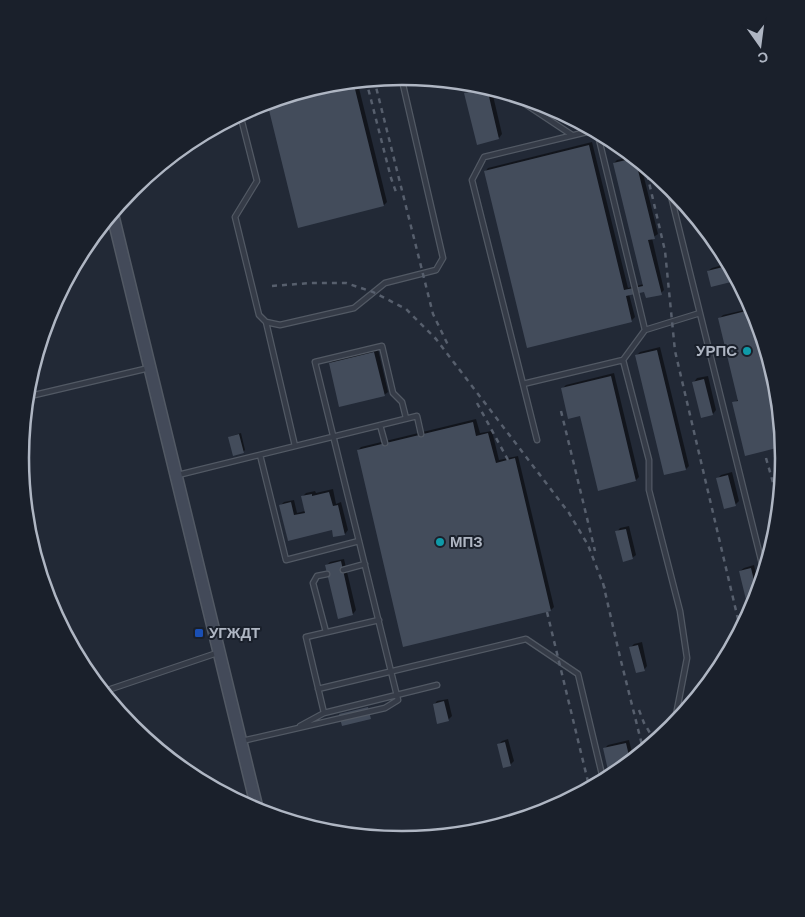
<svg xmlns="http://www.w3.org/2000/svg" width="805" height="917" viewBox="0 0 805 917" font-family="'Work Sans',sans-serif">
<rect width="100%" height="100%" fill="#222936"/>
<!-- shadow -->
<path fill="#0007" d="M357 80 387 202 384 205 299 226 268 102 328 83Z
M486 86 491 87 502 134 499 138 465 94 469 90Z
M592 142 628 288 644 284 614 163 617 160 634 156 640 161 658 234 652 238 664 290 661 293 645 290 629 294 635 317 631 321 485 172 488 168Z
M730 263 738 279 708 271 712 268Z
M753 308 778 384 784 445 734 403 739 399 719 319 723 315Z
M41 339 45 355 41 359 34 360Z
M660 347 689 466 686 469 636 356 640 352Z
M378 349 388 392 384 395 330 363 334 360Z
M614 373 639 477 636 480 599 489 581 414 562 389 566 385Z
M708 376 716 410 713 414 694 382 697 378Z
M476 419 480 433 492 431 499 460 518 456 554 607 551 610 358 450 361 447Z
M241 433 245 450 243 452 229 437Z
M732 472 739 501 735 505 718 478 721 475Z
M333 489 336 504 341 502 348 530 345 534 333 529 288 540 280 506 284 502 294 500 297 513 305 511 302 497 306 493 315 491 316 493Z
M629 526 636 555 632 558 617 532 620 528Z
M344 559 356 610 353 614 339 617 327 565 330 562Z
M754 565 760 590 751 614 740 571 744 568Z
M642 642 647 666 644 670 631 647 634 644Z
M448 699 452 716 448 720 434 705 437 701Z
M508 739 514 761 510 765 499 744 502 741Z
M629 740 634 761 611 779 604 749 608 745Z"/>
<!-- building -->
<path fill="#434c5b" d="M353 81 384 206 298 228 267 102 328 83Z
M487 88 499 139 477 145 464 93Z
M589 145 624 290 643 286 613 163 635 158 655 239 648 240 662 295 646 298 644 292 626 296 632 322 527 348 484 171Z
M699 220 706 229 715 240 705 242Z
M731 265 739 280 711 287 707 271Z
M754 309 778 384 784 446 745 456 732 402 738 401 718 318Z
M657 350 686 470 664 475 635 355Z
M374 352 385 396 339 407 329 363Z
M611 376 636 481 598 491 580 416 568 419 561 388Z
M704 379 713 415 701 418 692 382Z
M473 422 476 436 488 433 496 463 515 458 551 611 403 647 357 450Z
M239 434 244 453 233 456 228 437Z
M728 475 736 506 724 509 716 478Z
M329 492 333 506 338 505 345 535 333 537 332 530 288 541 279 505 291 502 294 515 305 513 301 496 312 494V496Z
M626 529 633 559 623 562 615 531Z
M341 561 353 615 338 619 325 565Z
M751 568 758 597 750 616 739 571Z
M638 645 645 671 636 673 629 647Z
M444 701 449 721 437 724 433 704Z
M368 707 371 719 342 726 339 714Z
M505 742 511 766 503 768 497 744Z
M626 743 631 764 610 779 603 748Z"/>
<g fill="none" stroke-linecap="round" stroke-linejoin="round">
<defs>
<path id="lane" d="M507 92 572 135
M240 114 257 181 235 217 259 315 266 322 295 446
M668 184 765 576
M266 322 280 325 354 308 385 283 436 270 443 258 401 76
M645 330 700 313
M623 360 649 460V490L680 611 687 658 676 715 678 723
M523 384 623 360 645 330 597 131
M26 397 149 368
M380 425 385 443
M537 440 472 180 484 157 595 130
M260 455 286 560 359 541
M178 475 417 416 421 434
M343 570 365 564
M326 632 313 583 317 576 327 574
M318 689 526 639 578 674 604 783
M102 692 217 653
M324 713 306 637 379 620
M300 726 324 713 437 685
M242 741 385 708 398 700 315 362 382 346 393 393 402 402 406 418"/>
<path id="secondary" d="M112 212 258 812"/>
</defs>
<!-- lane casing -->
<use href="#lane" stroke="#525964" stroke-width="7"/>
<!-- secondary casing -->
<use href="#secondary" stroke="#525964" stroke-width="14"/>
<!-- lane -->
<use href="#lane" stroke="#353b47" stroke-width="4.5"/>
<!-- secondary -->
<use href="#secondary" stroke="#434a59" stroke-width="11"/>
<!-- rail -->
<path stroke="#575f6d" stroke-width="2.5" stroke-dasharray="5 5" stroke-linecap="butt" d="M374 79 433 314 449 347
M366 80 391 178 396 192
M645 165 665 251 675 351 741 632
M272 286 310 283H346L373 292 406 309 436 339 569 513 588 545 605 589
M477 403 508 460
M561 411 595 551
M775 456 782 484
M766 458 780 507
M603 583 620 657 644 753
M547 612 590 790
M639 710 644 723 656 743"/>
</g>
<!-- markers -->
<g fill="#0f9aa8" stroke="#1a202b" stroke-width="2">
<circle cx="747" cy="351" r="5"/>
<circle cx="440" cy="542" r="5"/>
</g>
<rect fill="#1a4fb4" stroke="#1a202b" stroke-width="2" x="194" y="628" width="10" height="10" rx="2.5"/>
<g text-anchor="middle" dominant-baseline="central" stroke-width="4" stroke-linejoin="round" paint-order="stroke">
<!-- poi labels -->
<g font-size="15" font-weight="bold" fill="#afb6c3" stroke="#1a202b" text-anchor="start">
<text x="737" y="351" text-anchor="end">УРПС</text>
<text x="450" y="542">МПЗ</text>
<text x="209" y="633">УГЖДТ</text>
</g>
</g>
<!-- crop -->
<path d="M0 0H805V917H0ZM29 458a373 373 0 1 1 746 0a373 373 0 1 1-746 0Z" fill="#1a202b" fill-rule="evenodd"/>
<path fill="none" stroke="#afb6c3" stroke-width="2.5" d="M29 458a373 373 0 1 1 746 0a373 373 0 1 1-746 0Z"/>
<!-- north arrow -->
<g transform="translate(760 45) rotate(166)" stroke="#1a202b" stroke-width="4" paint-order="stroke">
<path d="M0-4L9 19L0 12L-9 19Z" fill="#afb6c3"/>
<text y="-8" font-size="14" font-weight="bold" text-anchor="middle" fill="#afb6c3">С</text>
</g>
</svg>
